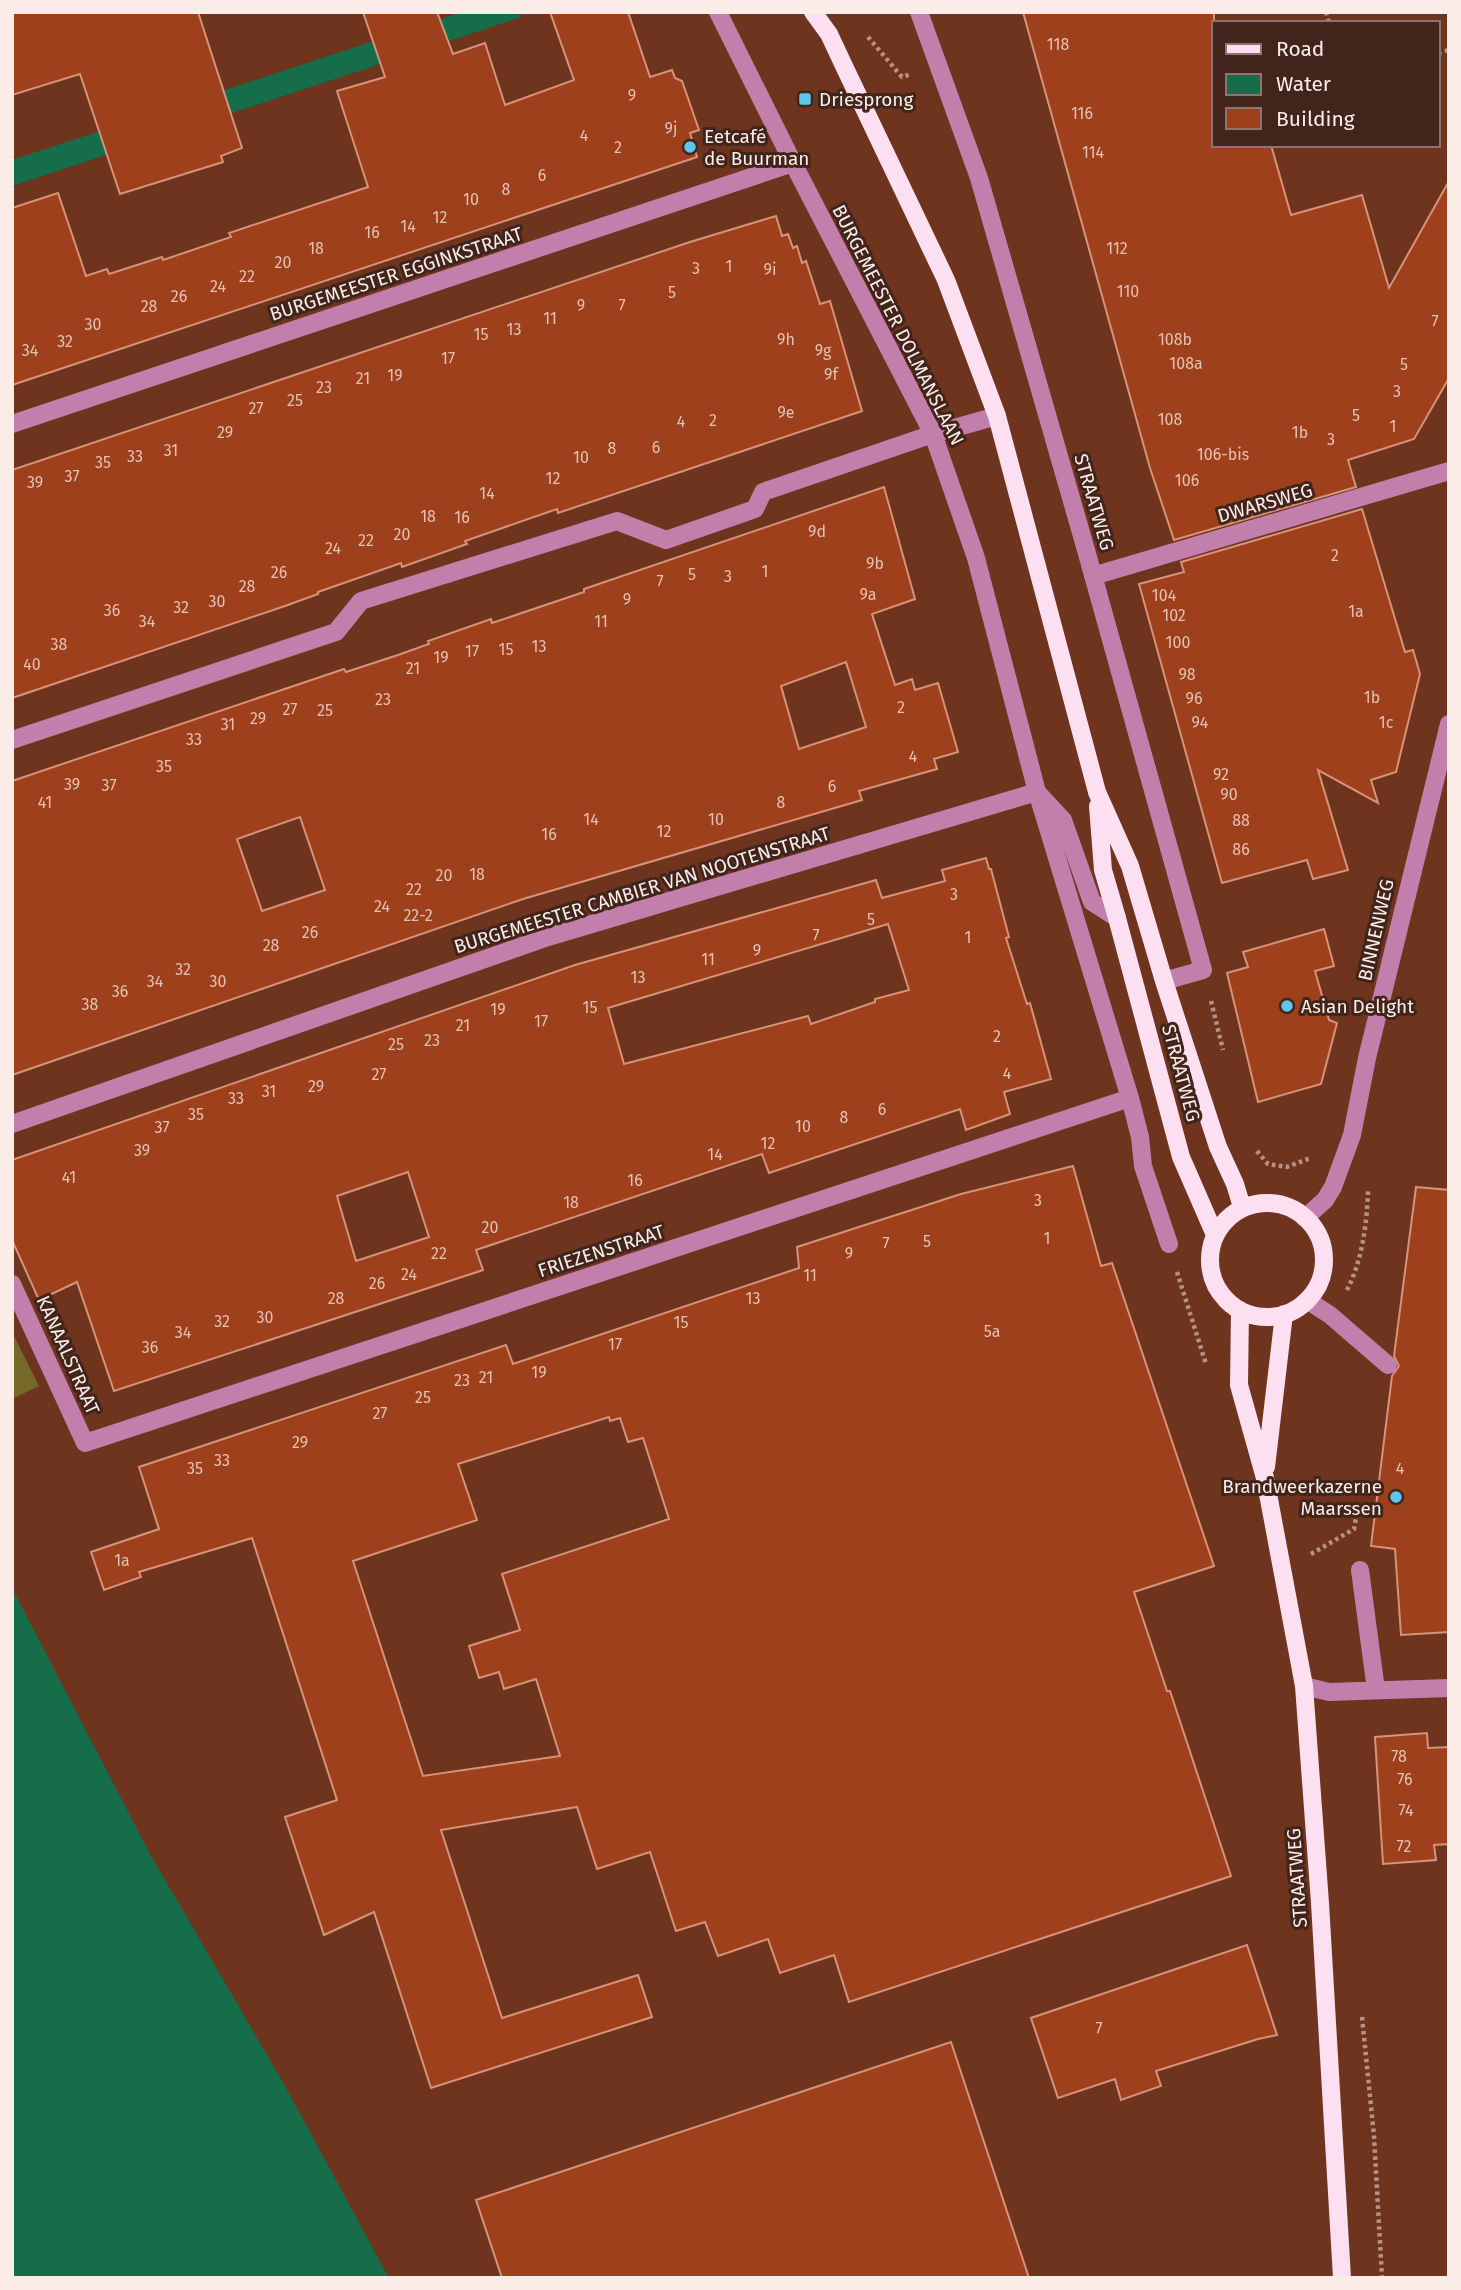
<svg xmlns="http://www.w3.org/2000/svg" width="1461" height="2290" viewBox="0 0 1461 2290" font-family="'Fira Sans',sans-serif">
<rect width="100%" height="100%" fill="#6f341e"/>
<!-- green -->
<path fill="#746928" d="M12 1332 39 1386 12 1399Z"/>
<!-- water -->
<path fill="#156e49" d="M462 12H520L521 17 12 186V160Z
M12 1588 150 1854 285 2086 389 2278H12Z"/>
<!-- building -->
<path fill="#9d401b" stroke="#d7927a" stroke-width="2" fill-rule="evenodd" d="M12 12H198L242 148 221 156 223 162 120 194 80 74 12 95Z
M363 12H437L453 54 485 43 505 105 574 80 550 12H628L650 77 672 70 675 78 682 81 699 130 690 133 697 157 12 385V208L58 193 86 276 107 269 109 274 162 257 163 260 231 237 229 233 368 187 337 91 385 77Z
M1023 12H1214V145H1271L1291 215 1362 195 1389 288 1449 181V378L1414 439 1348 460 1356 487 1174 540 1150 468Z
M776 216 782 236 788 234 793 248 797 246 802 263 806 261 820 304 830 301 862 411 558 513 557 509 465 541 467 544 402 567 401 563 318 592V594L285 606 12 698V470L690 242Z
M884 487 915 599 872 614 895 685 912 679 915 690 938 683 958 752 934 759 937 769 859 791 862 800 523 899 12 1075V781L344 669 346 672 398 655 429 644 428 641 491 619 492 623 584 592V589ZM846 662 866 727 799 749 781 686ZM300 817 325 890 262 911 237 839Z
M1362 509 1405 652 1413 650 1420 674 1396 772 1371 780 1378 803 1318 770 1348 870 1313 879 1307 860 1222 883 1139 584 1184 572 1181 562Z
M986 858 989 869H991L1009 937 1006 938 1027 1004 1030 1003 1051 1079 1004 1092 1010 1114 966 1130 960 1109 769 1173 762 1154 476 1250 483 1270 114 1391 77 1282 39 1300 12 1240V1160L575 965 876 880 882 898 945 881 942 870ZM888 924 909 990 875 999V1002L811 1024 808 1016 624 1064 608 1008ZM408 1172 429 1237 356 1261 337 1196Z
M1324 929 1334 966 1315 971 1329 1020 1337 1023 1321 1084 1258 1102 1227 973 1248 967 1243 952Z
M1073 1166 1101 1266 1112 1263 1214 1566 1134 1592 1167 1691H1170L1231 1876 849 2002 834 1955 780 1973 768 1939 718 1956 705 1922 676 1931 650 1852 597 1869 577 1807 441 1830 502 2018 638 1975 652 2017 431 2088 374 1912 324 1935 285 1817 337 1800 252 1538 139 1572 141 1577 104 1590 91 1552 159 1529 139 1467 506 1345 513 1364 799 1268 797 1247 961 1194ZM609 1417 610 1421 620 1418 628 1442 643 1438 669 1519 502 1574 520 1630 469 1646 479 1678 499 1672 504 1689 536 1679 560 1756 423 1776 353 1561 477 1520 458 1464Z
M1416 1187 1449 1190V1632L1401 1635 1395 1549 1371 1546 1392 1376 1399 1366 1394 1356Z
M1427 1733 1428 1748 1449 1747V1844L1434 1845 1436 1860 1383 1864 1375 1737Z
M1247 1945 1277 2035 1258 2039 1156 2071 1161 2086 1121 2100 1115 2079 1058 2098 1031 2018Z
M951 2042 1029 2278H502L476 2200Z"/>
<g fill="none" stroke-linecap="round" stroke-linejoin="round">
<!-- path -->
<path stroke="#b69285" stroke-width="4.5" stroke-dasharray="3.5 3.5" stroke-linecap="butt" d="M1326 12 1329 23
M868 37 902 77 911 74
M1438 53 1449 50
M1211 1001 1223 1050
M1257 1151 1268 1164 1287 1167 1310 1158
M1177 1272 1206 1364
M1347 1290C1362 1261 1367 1224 1368 1190
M1311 1554 1354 1529 1358 1506
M1362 2017 1374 2136 1382 2278"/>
<!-- minor -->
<path stroke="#c37fac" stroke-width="18" d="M718 12 793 163 933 434 976 558 1037 792 1063 820 1092 902 1117 918
M919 12 979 178 1086 550 1203 970 1164 981
M12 424 793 163
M1093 576 1449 471
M12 740 336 632 361 601 617 521 666 540 755 509 763 492 933 434 997 416
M12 1124 548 937 1037 792 1130 1098 1140 1137 1143 1166 1169 1244
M1305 1218 1325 1200 1333 1187 1352 1135 1367 1058 1449 724
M12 1284 85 1443 1130 1098
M1307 1300 1330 1315 1388 1365
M1360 1570 1376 1690
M1304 1686 1329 1692 1449 1688"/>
<!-- major -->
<path stroke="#fcdff1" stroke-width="18" d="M813 12 829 34 844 66 946 280 997 416 1097 792 1130 866 1164 981 1218 1147 1235 1184 1242 1207
M1098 806 1103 870 1117 918 1181 1157 1215 1235
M1210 1260a57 57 0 1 1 114 0a57 57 0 1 1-114 0Z
M1240 1310 1239 1385 1265 1478 1304 1686 1320 1903 1342 2278
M1266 1467 1284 1314"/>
</g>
<!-- markers -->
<g fill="#5cc7e7" stroke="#41251c" stroke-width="2.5">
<rect x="798" y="92" width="14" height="14" rx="3.5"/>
<circle cx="690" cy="147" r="7"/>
<circle cx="1287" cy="1006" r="7"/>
<circle cx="1396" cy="1497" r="7"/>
</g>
<g text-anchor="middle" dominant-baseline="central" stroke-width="6" stroke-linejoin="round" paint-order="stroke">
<!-- number labels -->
<g font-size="16" fill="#e4c1b4">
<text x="1058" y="44">118</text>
<text x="632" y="95">9</text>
<text x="1082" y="113">116</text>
<text x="671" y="128">9j</text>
<text x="584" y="135">4</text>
<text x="618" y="147">2</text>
<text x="1093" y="152">114</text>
<text x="542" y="175">6</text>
<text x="506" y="189">8</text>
<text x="471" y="199">10</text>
<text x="440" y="217">12</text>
<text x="408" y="226">14</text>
<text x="372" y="232">16</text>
<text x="316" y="248">18</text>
<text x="1117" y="248">112</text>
<text x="283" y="262">20</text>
<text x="729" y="266">1</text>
<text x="696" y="268">3</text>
<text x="770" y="269">9i</text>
<text x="247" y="276">22</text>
<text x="218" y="286">24</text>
<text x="1128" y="291">110</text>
<text x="672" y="292">5</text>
<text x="179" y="296">26</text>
<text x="581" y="305">9</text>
<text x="622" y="305">7</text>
<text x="149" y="306">28</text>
<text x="550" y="318">11</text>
<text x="1435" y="321">7</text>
<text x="93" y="324">30</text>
<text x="514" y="329">13</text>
<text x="481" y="334">15</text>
<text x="786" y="339">9h</text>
<text x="1175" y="339">108b</text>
<text x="65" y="341">32</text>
<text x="30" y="350">34</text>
<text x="823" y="350">9g</text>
<text x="448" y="358">17</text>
<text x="1186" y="363">108a</text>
<text x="1404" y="364">5</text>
<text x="831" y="374">9f</text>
<text x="395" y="375">19</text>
<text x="363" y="378">21</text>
<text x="324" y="387">23</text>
<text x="1397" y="391">3</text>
<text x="295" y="400">25</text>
<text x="256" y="408">27</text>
<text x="786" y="412">9e</text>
<text x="1356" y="415">5</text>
<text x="1170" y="419">108</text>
<text x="713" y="420">2</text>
<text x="681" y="421">4</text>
<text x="1393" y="426">1</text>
<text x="225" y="432">29</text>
<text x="1300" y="432">1b</text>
<text x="1331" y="439">3</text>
<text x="656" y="447">6</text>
<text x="612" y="448">8</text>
<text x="171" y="450">31</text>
<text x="1223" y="454">106-bis</text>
<text x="135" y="456">33</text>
<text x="581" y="457">10</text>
<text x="103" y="462">35</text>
<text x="72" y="476">37</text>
<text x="553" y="478">12</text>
<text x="1187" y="480">106</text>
<text x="35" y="482">39</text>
<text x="487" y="493">14</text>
<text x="428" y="516">18</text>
<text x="462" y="517">16</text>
<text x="817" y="531">9d</text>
<text x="402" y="534">20</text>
<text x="366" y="540">22</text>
<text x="333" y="548">24</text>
<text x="1335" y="555">2</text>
<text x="875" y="563">9b</text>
<text x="765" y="571">1</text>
<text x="279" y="572">26</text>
<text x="692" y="574">5</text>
<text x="728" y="576">3</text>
<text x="660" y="581">7</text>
<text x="247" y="586">28</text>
<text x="868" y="594">9a</text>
<text x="1164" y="595">104</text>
<text x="627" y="599">9</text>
<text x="217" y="601">30</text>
<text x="181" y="607">32</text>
<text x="112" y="610">36</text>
<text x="1356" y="611">1a</text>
<text x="1174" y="615">102</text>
<text x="147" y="621">34</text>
<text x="601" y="621">11</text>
<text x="1178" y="642">100</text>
<text x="59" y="644">38</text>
<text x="539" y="646">13</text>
<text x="506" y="649">15</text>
<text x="472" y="651">17</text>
<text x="441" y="657">19</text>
<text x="32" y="664">40</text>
<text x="413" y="668">21</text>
<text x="1187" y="674">98</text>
<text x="1372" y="697">1b</text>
<text x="1194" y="698">96</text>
<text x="383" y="699">23</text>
<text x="901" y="707">2</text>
<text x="290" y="709">27</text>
<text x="325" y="710">25</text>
<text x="258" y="718">29</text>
<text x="1200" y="722">94</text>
<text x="1386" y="722">1c</text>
<text x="228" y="724">31</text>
<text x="194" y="739">33</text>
<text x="913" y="756">4</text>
<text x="164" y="766">35</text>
<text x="1221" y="774">92</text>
<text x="72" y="784">39</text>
<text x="109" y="785">37</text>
<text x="832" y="786">6</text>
<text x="1229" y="794">90</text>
<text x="45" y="802">41</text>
<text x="781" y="802">8</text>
<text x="591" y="819">14</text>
<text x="716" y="819">10</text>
<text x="1241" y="820">88</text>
<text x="664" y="831">12</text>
<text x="549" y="834">16</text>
<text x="1241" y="849">86</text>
<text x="477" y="874">18</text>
<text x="444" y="875">20</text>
<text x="414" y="889">22</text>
<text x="954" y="894">3</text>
<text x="382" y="906">24</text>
<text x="418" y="915">22-2</text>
<text x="871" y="919">5</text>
<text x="310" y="932">26</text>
<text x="816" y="935">7</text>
<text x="968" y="937">1</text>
<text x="271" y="945">28</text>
<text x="757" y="950">9</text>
<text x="708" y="959">11</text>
<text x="183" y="969">32</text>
<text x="638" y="977">13</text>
<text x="155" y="981">34</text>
<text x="218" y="981">30</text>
<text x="120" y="991">36</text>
<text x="90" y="1004">38</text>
<text x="590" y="1007">15</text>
<text x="498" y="1009">19</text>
<text x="541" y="1021">17</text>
<text x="463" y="1025">21</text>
<text x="997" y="1036">2</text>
<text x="432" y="1040">23</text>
<text x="396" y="1044">25</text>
<text x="1007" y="1073">4</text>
<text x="379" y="1074">27</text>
<text x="316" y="1086">29</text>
<text x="269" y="1091">31</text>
<text x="236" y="1098">33</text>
<text x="882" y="1109">6</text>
<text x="196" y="1114">35</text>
<text x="844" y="1117">8</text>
<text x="803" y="1126">10</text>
<text x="162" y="1127">37</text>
<text x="768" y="1143">12</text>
<text x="142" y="1150">39</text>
<text x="715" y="1154">14</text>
<text x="69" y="1177">41</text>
<text x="635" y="1180">16</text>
<text x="1038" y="1200">3</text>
<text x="571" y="1202">18</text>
<text x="490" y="1227">20</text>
<text x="1047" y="1238">1</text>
<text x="927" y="1241">5</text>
<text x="886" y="1243">7</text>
<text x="439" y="1253">22</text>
<text x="849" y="1253">9</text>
<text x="409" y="1274">24</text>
<text x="810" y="1275">11</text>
<text x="377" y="1283">26</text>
<text x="336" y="1298">28</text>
<text x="753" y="1298">13</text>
<text x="265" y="1317">30</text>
<text x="222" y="1321">32</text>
<text x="681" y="1322">15</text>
<text x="992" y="1331">5a</text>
<text x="183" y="1332">34</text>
<text x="615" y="1344">17</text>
<text x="150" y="1347">36</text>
<text x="539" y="1372">19</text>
<text x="486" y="1377">21</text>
<text x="462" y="1380">23</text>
<text x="423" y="1397">25</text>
<text x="380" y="1413">27</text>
<text x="300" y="1442">29</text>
<text x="222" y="1460">33</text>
<text x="195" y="1468">35</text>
<text x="1400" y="1468">4</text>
<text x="122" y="1560">1a</text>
<text x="1399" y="1756">78</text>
<text x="1405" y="1779">76</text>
<text x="1406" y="1810">74</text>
<text x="1404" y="1846">72</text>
<text x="1099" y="2028">7</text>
</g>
<!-- poi labels -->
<g font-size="19" fill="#fbece7" stroke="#41251c" text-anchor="start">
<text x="819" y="99">Driesprong</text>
<text x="704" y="136">Eetcafé<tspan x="704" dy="22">de Buurman</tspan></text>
<text x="1301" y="1006">Asian Delight</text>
<text x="1382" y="1486" text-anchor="end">Brandweerkazerne<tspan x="1382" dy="22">Maarssen</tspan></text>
</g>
<!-- street labels -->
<g font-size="19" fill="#fbece7" stroke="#41251c">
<text transform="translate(396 274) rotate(-18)">BURGEMEESTER EGGINKSTRAAT</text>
<text transform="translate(898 325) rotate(63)">BURGEMEESTER DOLMANSLAAN</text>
<text transform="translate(1094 502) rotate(74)">STRAATWEG</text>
<text transform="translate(1265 503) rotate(-16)">DWARSWEG</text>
<text transform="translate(642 890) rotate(-17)">BURGEMEESTER CAMBIER VAN NOOTENSTRAAT</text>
<text transform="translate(1376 930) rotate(-77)">BINNENWEG</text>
<text transform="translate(1181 1073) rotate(75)">STRAATWEG</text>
<text transform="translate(601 1251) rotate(-18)">FRIEZENSTRAAT</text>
<text transform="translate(68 1355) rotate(66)">KANAALSTRAAT</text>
<text transform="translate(1297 1878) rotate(-94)">STRAATWEG</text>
</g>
</g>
<!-- border -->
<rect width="1461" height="2290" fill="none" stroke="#fbece7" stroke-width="28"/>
<!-- legend -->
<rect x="1212" y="21" width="228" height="126" fill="#41251c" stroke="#8b756d" stroke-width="2"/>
<rect x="1226" y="44" width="35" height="10" fill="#fcdff1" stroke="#8b756d" stroke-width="2"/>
<text x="1276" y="56" font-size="21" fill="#fbece7">Road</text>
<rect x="1226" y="74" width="35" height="21" fill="#156e49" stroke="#8b756d" stroke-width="2"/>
<text x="1276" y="91" font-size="21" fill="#fbece7">Water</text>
<rect x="1226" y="108" width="35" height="21" fill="#9d401b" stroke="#8b756d" stroke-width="2"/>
<text x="1276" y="126" font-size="21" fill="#fbece7">Building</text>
</svg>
